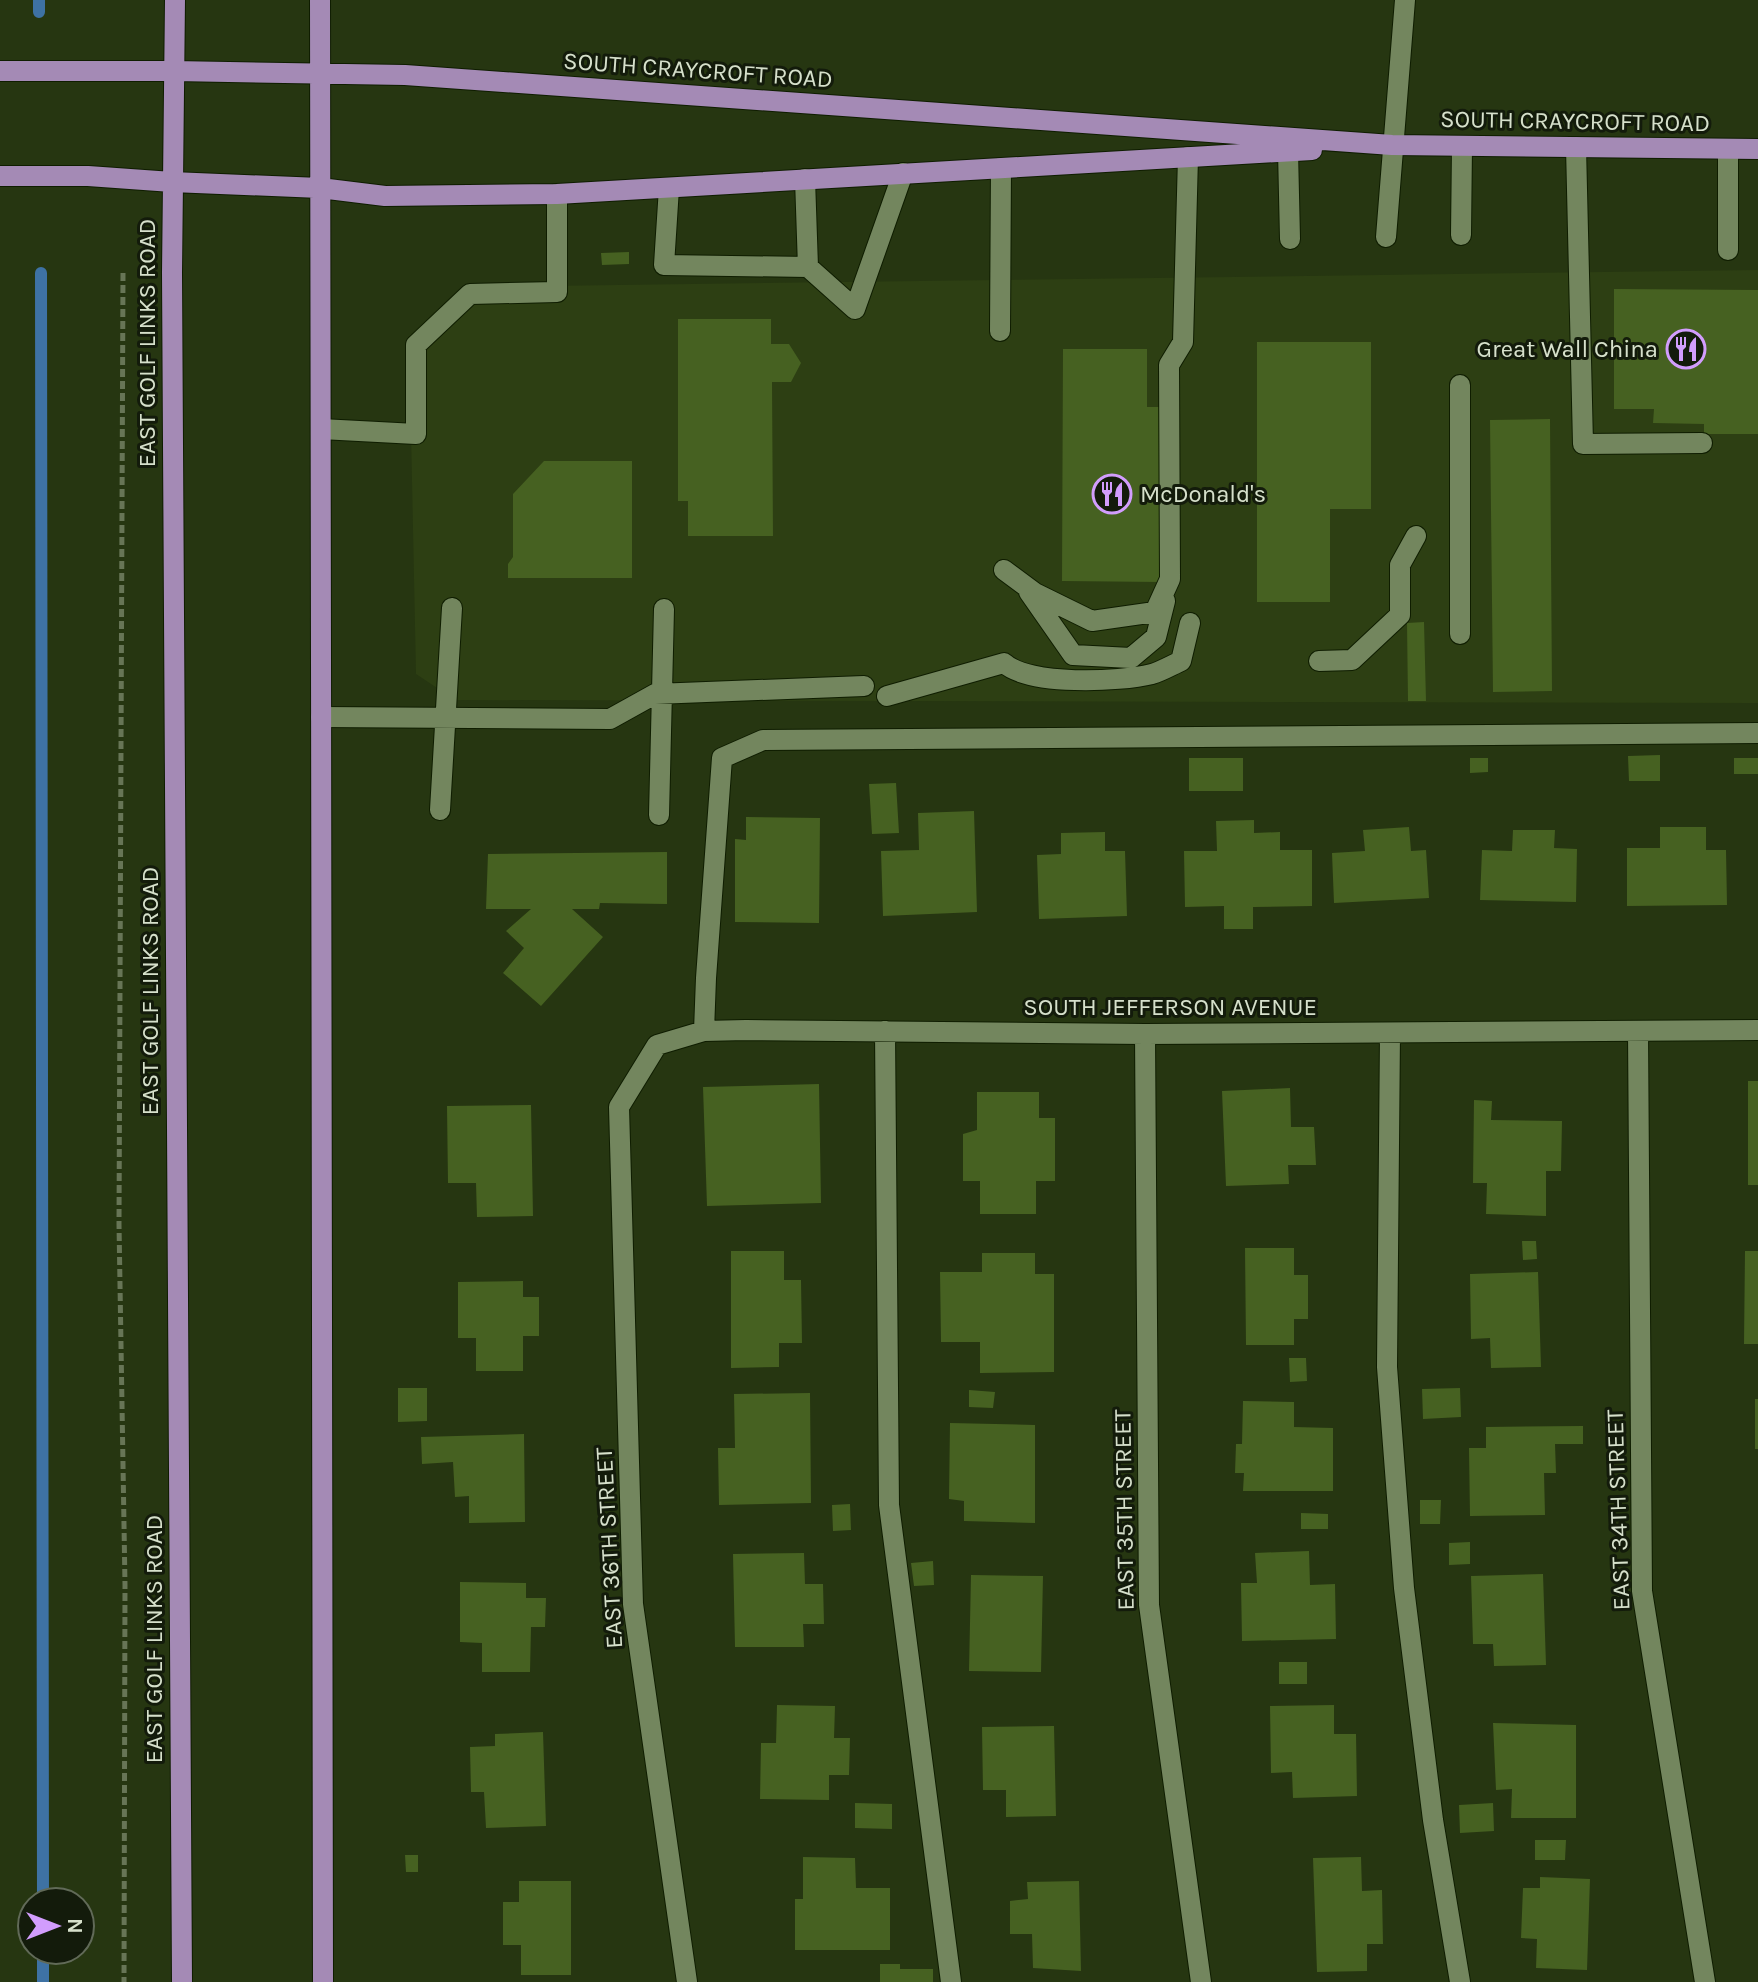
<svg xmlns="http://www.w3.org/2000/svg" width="1758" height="1982" viewBox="0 0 1758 1982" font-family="Karla,sans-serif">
<rect width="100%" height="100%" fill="#263611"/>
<!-- built -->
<path fill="#2d3f13" d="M1758 270V703L455 700 416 674 409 336 462 287Z"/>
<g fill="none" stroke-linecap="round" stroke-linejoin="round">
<!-- stream -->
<path stroke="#3e72a4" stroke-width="12" d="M39 0V12
M41 273 43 1902
M43 1950V1982"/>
</g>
<!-- building -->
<path fill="#466121" d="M629 252V264L602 265 601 253Z
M1614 289 1758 290V434H1704V424L1653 423 1654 409H1614Z
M678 319H771V344H789L801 363 791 382H772L773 536H688V501H678Z
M1257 342H1371V509H1330V602H1257Z
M1063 349H1147V407H1161V582L1062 581Z
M1550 419 1552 691 1493 692 1490 420Z
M544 461H632V578H508V564L513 557V494Z
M1424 622 1426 701H1408L1407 623Z
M1660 755V781H1629L1628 756Z
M1189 758H1243V791H1189Z
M1470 758H1488V772L1470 773Z
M1734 758H1758V774H1734Z
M896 783 899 833 872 834 869 784Z
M974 811 977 912 883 916 881 851 919 850 918 813Z
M746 817 820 818 819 923 735 922V839L746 840Z
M1254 820V833L1280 832V850H1312V906L1253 907V929H1224V906L1185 907 1184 851H1217L1216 821Z
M1409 827 1411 851 1426 850 1429 898 1334 903 1332 853 1365 851 1363 830Z
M1660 827H1706V850H1726L1727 905 1627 906V848H1660Z
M1513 830H1555L1554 848 1577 849 1576 902 1480 900 1482 850 1512 851Z
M1105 832V851H1125L1127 916 1039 919 1037 855 1061 854V833Z
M667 852V904L600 903 599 909H572L603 937 541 1006 503 973 524 948 506 931 531 909H486L488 854Z
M1748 1081H1758V1185H1748Z
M819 1084 821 1203 707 1206 703 1087Z
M1290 1088 1291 1127H1314L1316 1165H1288L1289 1184 1226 1186 1222 1091Z
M977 1092H1039V1118H1055V1181H1036V1214H980V1181H963V1134L977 1130Z
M1474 1100 1492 1101 1491 1120 1562 1121 1561 1171H1546V1216L1486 1214 1487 1183H1473Z
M531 1105 533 1216 477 1217 476 1183H448L447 1106Z
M1522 1241H1536L1537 1259 1523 1260Z
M1245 1248H1294V1275H1308V1319H1294V1345H1246Z
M731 1251H784V1280H801L802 1343H779V1367L731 1368Z
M1745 1251H1758V1344H1744Z
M982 1253H1035V1274H1054V1372L980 1373V1342H941L940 1272H982Z
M1538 1272 1541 1367 1491 1368 1490 1338 1471 1339 1470 1274Z
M523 1281V1297H539V1336H523V1371H476V1338H458V1282Z
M1289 1358H1306L1307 1381 1290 1382Z
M398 1388H427V1421L398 1422Z
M1460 1388 1461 1417 1423 1419 1422 1389Z
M969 1390 995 1392 993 1408 969 1407Z
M810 1393 811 1503 719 1505 718 1448H735L734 1394Z
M1755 1399H1758V1449H1755Z
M1243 1401 1294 1402V1427L1333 1428V1491H1243L1244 1473H1235L1236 1444H1242Z
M950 1423 1035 1425V1523L964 1521V1501L949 1499Z
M1583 1426V1444H1555L1556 1473H1544L1545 1515 1470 1516 1469 1448H1486V1427Z
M524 1434 525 1522 469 1523V1496L455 1497 453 1462 422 1464 421 1437Z
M1420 1500H1441L1440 1524H1420Z
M850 1504 851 1530 833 1531 832 1505Z
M1301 1513 1328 1514V1529H1301Z
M1470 1542V1564L1449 1565V1543Z
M1309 1551 1310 1585 1335 1584 1336 1639 1242 1641 1241 1583H1257L1255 1553Z
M804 1553 805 1584H823L824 1624H803L804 1647H735L733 1554Z
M933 1561 934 1585 914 1586 911 1563Z
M1543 1574 1546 1665 1494 1666 1493 1644H1473L1471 1576Z
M971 1575 1043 1576 1041 1672 969 1671Z
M460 1582 526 1583V1598H546L545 1627H531L530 1672H482V1643L460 1642Z
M1279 1662H1307V1684H1279Z
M777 1705 835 1706 834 1738H850L849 1775H829V1800L760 1799 761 1743H776Z
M1334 1705V1734H1356L1357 1796 1293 1798 1292 1772 1271 1773 1270 1706Z
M1493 1723 1576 1725V1818H1511L1512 1789 1496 1790Z
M1054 1726 1056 1816 1006 1817V1790H983L982 1727Z
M543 1732 546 1826 486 1828 484 1792H471L470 1747 495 1746V1734Z
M855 1803 892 1804V1829L855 1828Z
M1493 1803 1494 1831 1460 1833 1459 1805Z
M1535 1840H1566L1565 1860H1535Z
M405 1855H418V1872H406Z
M803 1857 855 1858 856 1888H890V1950H795V1899H803Z
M1361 1857 1362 1891 1382 1890 1383 1944H1367V1971L1317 1972 1313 1858Z
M1540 1877 1590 1879 1587 1970 1536 1968 1537 1939 1521 1938 1523 1888H1540Z
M519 1881H571V1975H521V1945H503V1902H519Z
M1079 1881 1081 1971 1033 1968 1032 1934H1010V1901L1028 1899 1027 1882Z
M880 1964H900V1969H933V1982H880Z"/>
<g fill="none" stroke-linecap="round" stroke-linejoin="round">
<defs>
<path id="minor" d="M1576 147 1583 444 1702 443
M1728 149V250
M1288 151 1290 239
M805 179 808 267 855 309 903 173
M669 188 664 265 808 267
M1461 235 1462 146
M1386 237 1405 0
M1000 331 1001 168
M1460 385V634
M321 429 416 434V345L470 294 557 292V194
M1004 570 1035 593 1092 621 1155 612 1170 579 1169 365 1183 342 1188 157
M1029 592 1073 655 1131 658 1156 637 1165 601
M1319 661 1352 660 1400 615V565L1416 536
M887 696 1004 663C1029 686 1119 682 1152 674 1162 671 1172 665 1181 661L1190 623
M321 717 610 719 655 694 864 686
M440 810 452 608
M659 815 664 609
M704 1031 706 978 722 758 763 740 1758 733
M885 1031 889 1505 951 1982
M1638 1031 1642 1591 1705 1982
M1390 1033 1387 1367 1404 1588 1433 1820 1460 1982
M1145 1034 1149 1605 1201 1982
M687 1982 633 1604 619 1107 657 1045 704 1031 746 1030 1145 1034 1758 1030"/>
<path id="major" d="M175 0 172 273 182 1982
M320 0 323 1982
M0 71H174L405 75 1392 145 1758 149
M0 176H88L172 182 320 188 385 196 557 194 1312 150"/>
</defs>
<!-- minor casing -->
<use href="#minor" stroke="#0f1d00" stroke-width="22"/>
<!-- major casing -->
<use href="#major" stroke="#0f1d00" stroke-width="22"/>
<!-- path -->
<path stroke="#677556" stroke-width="5" stroke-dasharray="8 4" stroke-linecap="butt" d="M123 273 119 1224 125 1585 124 1982"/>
<!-- minor -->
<use href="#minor" stroke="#73865e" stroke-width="20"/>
<!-- major -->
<use href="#major" stroke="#a48ab5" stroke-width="20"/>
</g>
<!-- icons -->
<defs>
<symbol id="restaurant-ring" viewBox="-11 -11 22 22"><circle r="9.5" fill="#131b0b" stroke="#d29dfd" stroke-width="1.5"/><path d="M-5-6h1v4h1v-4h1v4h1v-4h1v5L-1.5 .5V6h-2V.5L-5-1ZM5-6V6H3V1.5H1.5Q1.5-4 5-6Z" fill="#d29dfd"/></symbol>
</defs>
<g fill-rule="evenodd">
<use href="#restaurant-ring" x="1664" y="327" width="44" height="44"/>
<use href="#restaurant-ring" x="1090" y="472" width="44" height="44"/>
</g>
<g text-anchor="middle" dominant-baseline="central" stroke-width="6" stroke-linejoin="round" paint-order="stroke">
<!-- street labels -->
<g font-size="24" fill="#d6e0cb" stroke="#131b0b">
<text transform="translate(698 70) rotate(4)">SOUTH CRAYCROFT ROAD</text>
<text transform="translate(1575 121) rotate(1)">SOUTH CRAYCROFT ROAD</text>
<text transform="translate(147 343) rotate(-90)">EAST GOLF LINKS ROAD</text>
<text transform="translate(150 991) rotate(-90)">EAST GOLF LINKS ROAD</text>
<text x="1170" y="1007">SOUTH JEFFERSON AVENUE</text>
<text transform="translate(1124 1510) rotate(-91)">EAST 35TH STREET</text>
<text transform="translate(1618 1510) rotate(-92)">EAST 34TH STREET</text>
<text transform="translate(609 1548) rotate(-93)">EAST 36TH STREET</text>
<text transform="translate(154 1639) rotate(-90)">EAST GOLF LINKS ROAD</text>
</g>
<!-- poi labels -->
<g font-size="24" fill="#d6e0cb" stroke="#131b0b" text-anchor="end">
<text x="1658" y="349">Great Wall China</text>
<text x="1140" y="494" text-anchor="start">McDonald's</text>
</g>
</g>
<!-- north arrow -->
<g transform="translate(56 1926) rotate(90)"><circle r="38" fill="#131b0b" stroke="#616a58" stroke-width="2"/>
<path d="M0-6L14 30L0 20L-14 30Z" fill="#d29dfd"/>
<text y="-12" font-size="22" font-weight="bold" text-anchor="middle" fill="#d6e0cb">N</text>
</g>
</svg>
